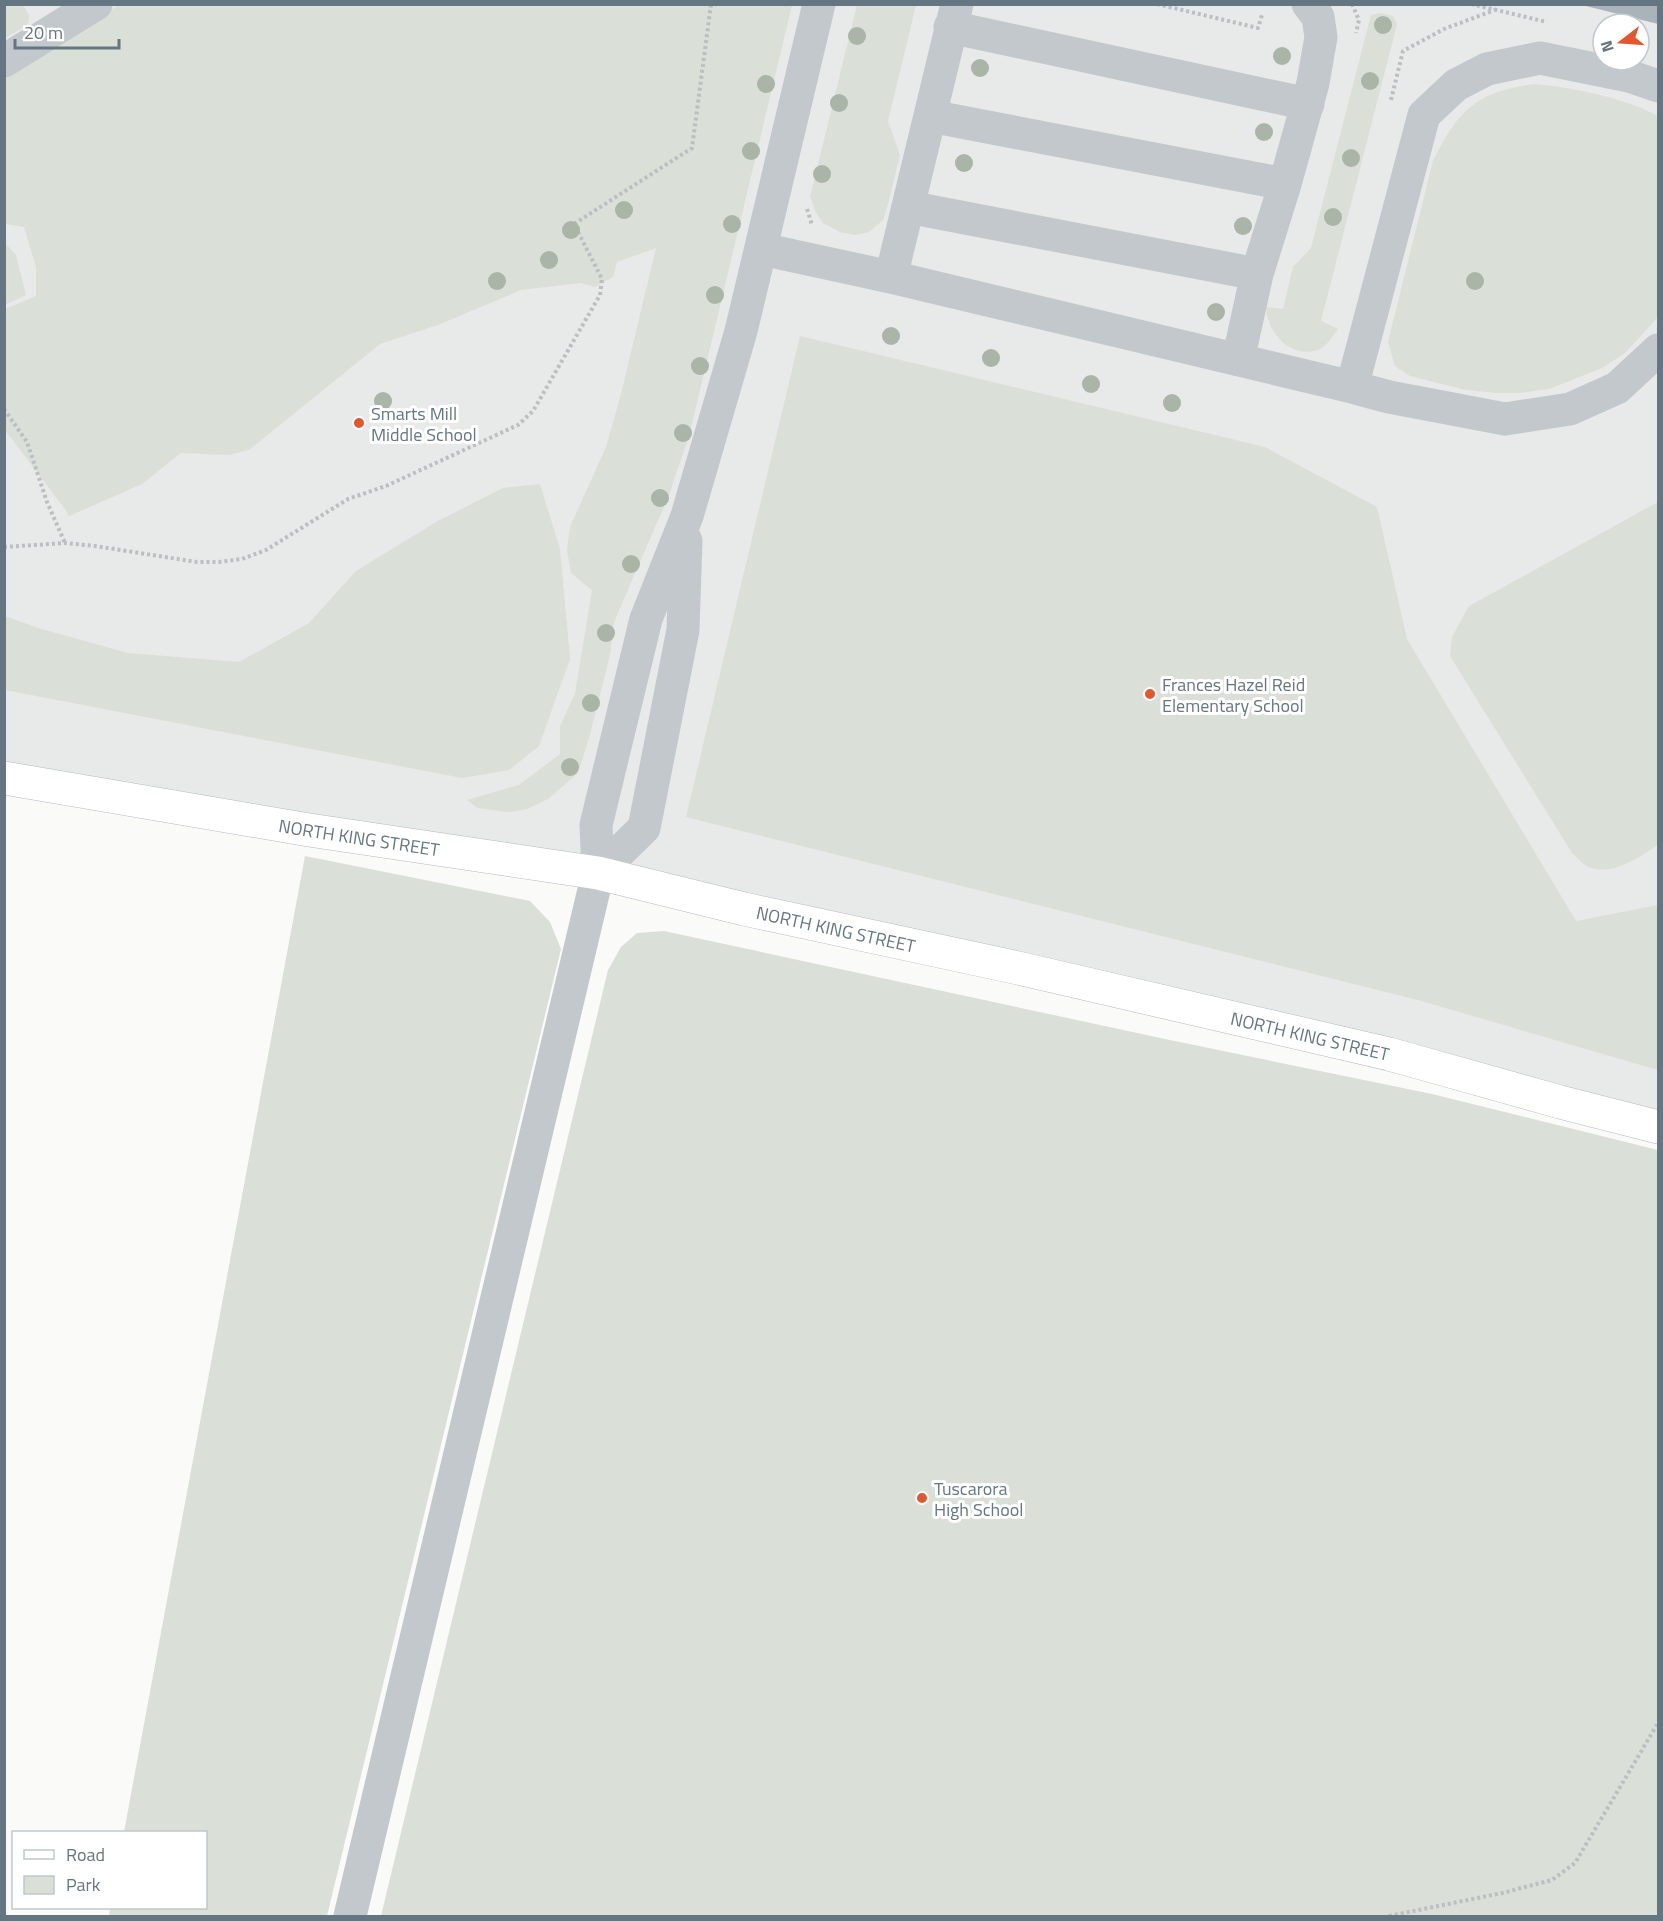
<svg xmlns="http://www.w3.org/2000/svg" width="1663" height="1921" viewBox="0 0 1663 1921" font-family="'Titillium Web',sans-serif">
<rect width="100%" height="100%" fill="#fafaf8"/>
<!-- built -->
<path fill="#e8e9e9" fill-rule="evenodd" d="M4 5H1658V1140L744 909 5 771ZM1603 24H1639V60H1603Z"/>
<!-- green -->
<path fill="#dadfd7" d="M5 4 23 5 29 15 28 25 5 38Z
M119 5H792L689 436 669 495 614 622 610 655 589 738 578 773 548 799 527 809 509 812 478 808 467 800 519 785 560 754V726L575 694 592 590 571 573 567 550 570 527 606 447 621 394 656 248 617 262 613 277 595 287 581 283 521 290 438 325 380 344 249 450 229 455 181 453 142 484 69 516 65 509 5 430V309L36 296V267L24 227 5 224V74Z
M857 5H916L888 121 900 155 888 204 883 220 869 232 855 235 840 232 823 223 816 213 810 197Z
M1379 13 1393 16 1397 24 1321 321 1338 329C1333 336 1326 347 1318 350 1290 359 1267 332 1266 307L1283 309 1293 267 1311 248 1371 15Z
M1534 84C1571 87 1625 98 1658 116V317L1625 353 1602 368 1549 389 1518 393H1497L1466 390 1410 376 1395 366 1388 342 1433 161C1458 110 1476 92 1534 84Z
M5 243 16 255 26 295 5 305Z
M800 336 1265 447 1377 507 1407 639 1576 921 1658 905V1070L1418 1000 686 817Z
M540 484 560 549 570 659 539 746 509 770 462 778 5 690V616L38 628 128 653 239 662 309 623 356 571 436 522 503 488Z
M1658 502V845C1639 857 1615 875 1591 868 1584 866 1577 857 1572 853L1450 656 1452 637 1469 606Z
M305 856 530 901 550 922 561 949 327 1916H109L110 1908H206V1832H124Z
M664 931 1165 1039 1432 1094 1658 1150V1916H381L608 970 621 947 637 933Z"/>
<!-- building -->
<path fill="#aab3b9" d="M1582 4H1658V24L1582 5Z"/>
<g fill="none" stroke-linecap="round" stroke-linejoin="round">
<defs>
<g id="major">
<path id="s1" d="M4 778 309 830 598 873 744 909 1018 968 1389 1054 1560 1102 1658 1127"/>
</g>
</defs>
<!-- major casing -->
<use href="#major" stroke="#b5babe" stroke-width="34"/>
<!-- path -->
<path stroke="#bbbfc2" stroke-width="4" stroke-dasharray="3 3" stroke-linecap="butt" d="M1157 4 1258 28 1262 15
M1352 4 1359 20 1356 33
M1471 4 1547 22
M1391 100 1403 51 1444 29 1495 10
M807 209 812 225
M4 409 27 442 47 502 65 543
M4 547 65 543 95 546 197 562H219L242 559 266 550 348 499 386 486 518 425 533 411 600 295 602 279 574 224 692 148 711 4
M1389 1916 1502 1893 1552 1880 1575 1863 1658 1723"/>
<!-- minor -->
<path stroke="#c3c8cc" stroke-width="33" d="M950 27 1308 104
M4 61 96 4
M930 116 1285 184
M908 207 1257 274
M761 249 891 277 1352 387 1389 397 1505 419 1570 409 1617 388 1658 350
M891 277 957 4
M1238 360 1257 274 1285 184 1313 83 1321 37 1318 17 1308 4
M1352 387 1424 115 1456 85 1487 69 1540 58 1629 76 1658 86
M598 873 644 828 683 630 686 541
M350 1916 598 873 596 825 646 619 687 516 741 331 819 4"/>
<!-- major -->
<use href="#major" stroke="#fff" stroke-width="33"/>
</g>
<!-- trees -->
<g fill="#aab4a7">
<circle cx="1383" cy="25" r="9"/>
<circle cx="857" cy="36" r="9"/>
<circle cx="1282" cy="56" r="9"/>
<circle cx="980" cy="68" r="9"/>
<circle cx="1370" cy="81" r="9"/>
<circle cx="766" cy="84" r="9"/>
<circle cx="839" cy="103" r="9"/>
<circle cx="1264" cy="132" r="9"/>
<circle cx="751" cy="151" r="9"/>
<circle cx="1351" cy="158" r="9"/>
<circle cx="964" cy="163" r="9"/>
<circle cx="822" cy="174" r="9"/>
<circle cx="624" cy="210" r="9"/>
<circle cx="1333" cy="217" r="9"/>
<circle cx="732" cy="224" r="9"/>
<circle cx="1243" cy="226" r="9"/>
<circle cx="571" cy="230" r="9"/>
<circle cx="549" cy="260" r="9"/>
<circle cx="497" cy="281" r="9"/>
<circle cx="1475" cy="281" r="9"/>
<circle cx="715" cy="295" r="9"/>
<circle cx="1216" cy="312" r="9"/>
<circle cx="891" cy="336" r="9"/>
<circle cx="991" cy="358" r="9"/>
<circle cx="700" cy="366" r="9"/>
<circle cx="1091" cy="384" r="9"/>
<circle cx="383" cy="401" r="9"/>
<circle cx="1172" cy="403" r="9"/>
<circle cx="683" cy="433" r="9"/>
<circle cx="660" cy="498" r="9"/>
<circle cx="631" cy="564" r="9"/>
<circle cx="606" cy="633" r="9"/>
<circle cx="591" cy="703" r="9"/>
<circle cx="570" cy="767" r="9"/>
</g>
<!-- markers -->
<g fill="#e4572e" stroke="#fff" stroke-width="2">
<circle cx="359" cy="423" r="6"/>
<circle cx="1150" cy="694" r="6"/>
<circle cx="922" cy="1498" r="6"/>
</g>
<g text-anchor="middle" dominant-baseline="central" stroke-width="6" stroke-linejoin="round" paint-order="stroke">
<!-- poi labels -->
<g font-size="18" fill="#657683" stroke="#fff" text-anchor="start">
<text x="371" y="413">Smarts Mill<tspan x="371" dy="21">Middle School</tspan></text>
<text x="1162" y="684">Frances Hazel Reid<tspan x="1162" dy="21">Elementary School</tspan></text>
<text x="934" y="1488">Tuscarora<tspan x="934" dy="21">High School</tspan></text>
</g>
<!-- street labels -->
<g font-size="18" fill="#657683" stroke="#fff">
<text stroke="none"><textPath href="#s1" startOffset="360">NORTH KING STREET</textPath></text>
<text stroke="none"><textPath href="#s1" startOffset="846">NORTH KING STREET</textPath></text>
<text stroke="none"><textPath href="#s1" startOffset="1332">NORTH KING STREET</textPath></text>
</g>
</g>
<!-- border -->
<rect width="1663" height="1921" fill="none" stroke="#657683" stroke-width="12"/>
<!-- legend -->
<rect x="12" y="1831" width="195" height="78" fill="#ffffff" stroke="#c1c8cd" stroke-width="1.5"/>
<rect x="24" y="1850" width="30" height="9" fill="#ffffff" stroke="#c1c8cd" stroke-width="1.5"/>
<text x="66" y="1861" font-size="18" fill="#657683">Road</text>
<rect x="24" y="1876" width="30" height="18" fill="#dadfd7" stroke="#c1c8cd" stroke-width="1.5"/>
<text x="66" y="1891" font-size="18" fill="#657683">Park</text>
<!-- north arrow -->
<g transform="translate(1621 42) rotate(253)"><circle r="28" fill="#ffffff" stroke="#c1c8cd" stroke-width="1.5"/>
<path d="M0-4.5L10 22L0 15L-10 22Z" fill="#e4572e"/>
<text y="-9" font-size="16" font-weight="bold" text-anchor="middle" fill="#657683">N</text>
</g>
<!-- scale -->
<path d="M15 39v9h104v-9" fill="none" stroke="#657683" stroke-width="3"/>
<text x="24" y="39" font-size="18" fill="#657683" stroke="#ffffff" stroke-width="4.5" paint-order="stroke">20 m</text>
</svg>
